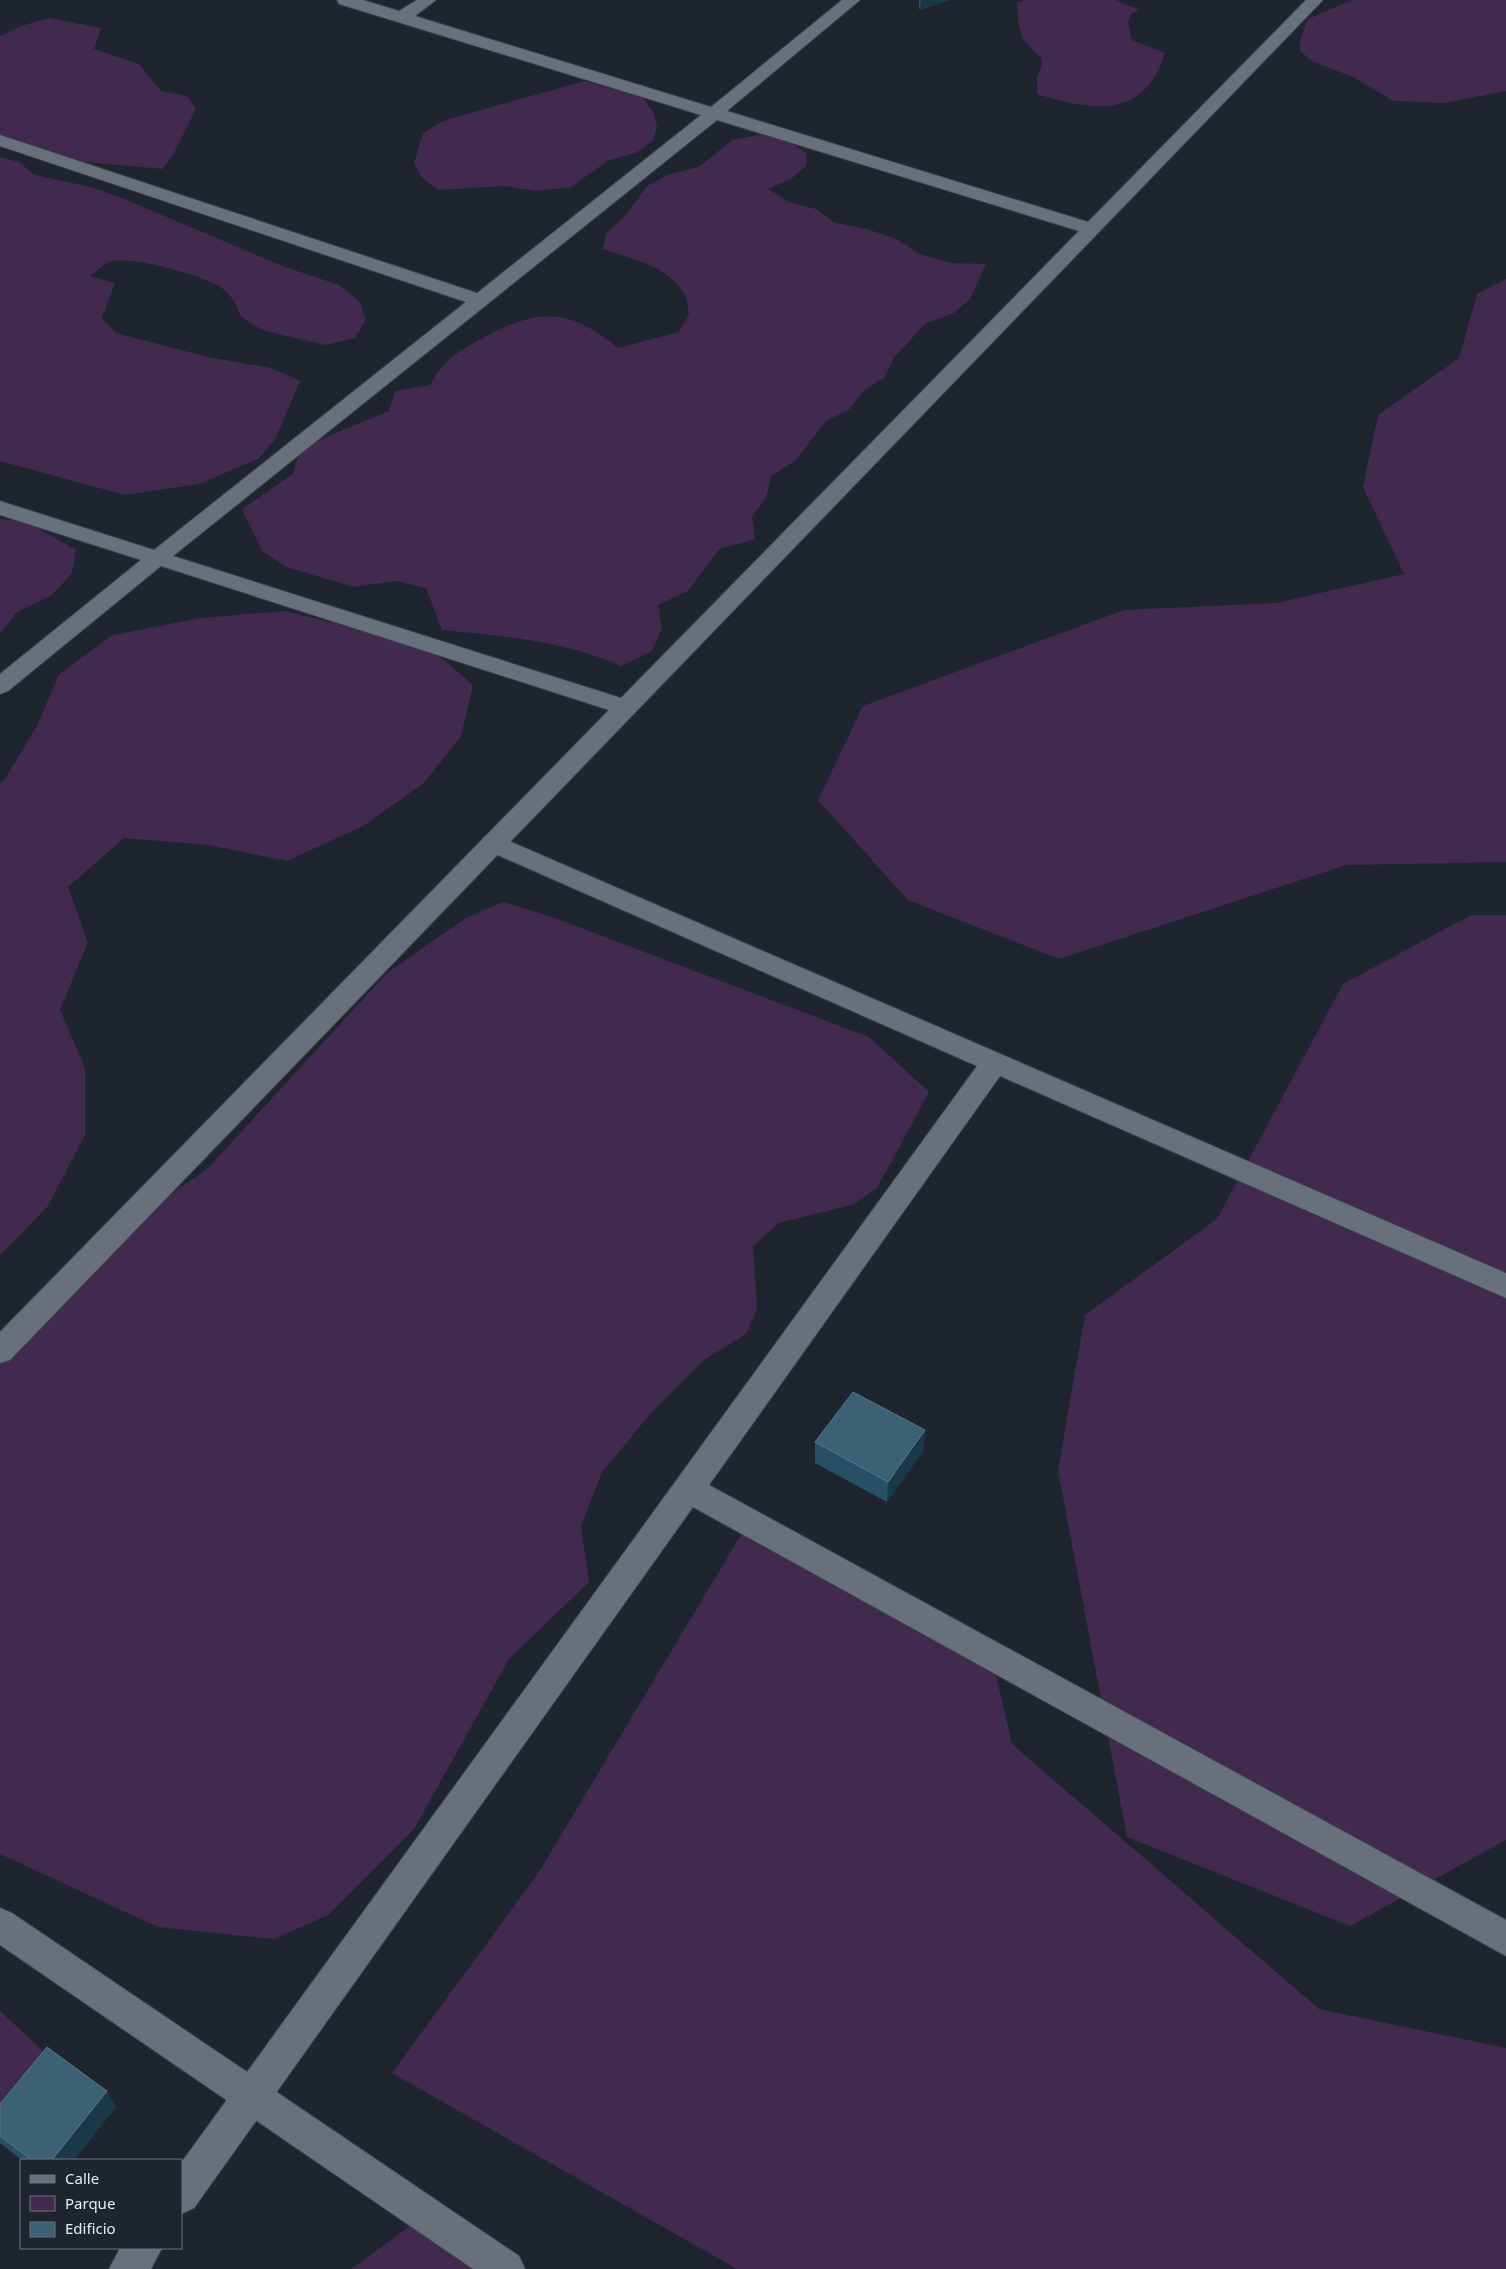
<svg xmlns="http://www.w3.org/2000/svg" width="1506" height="2269" viewBox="0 0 1506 2269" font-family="'Noto Sans',sans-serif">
<rect width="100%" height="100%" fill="#1f252f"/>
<!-- green -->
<path fill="#422950" d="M1025 0H1116L1139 10 1131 14 1128 23 1132 40 1165 53C1145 120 1091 111 1037 94V77L1042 65 1041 57C1019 40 1018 29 1017 2Z
M1352 0H1506V91L1444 103 1394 101 1353 77 1314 62 1300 51V41L1308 19Z
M49 18 101 28 94 49 139 64 161 91 187 96 196 109 174 153 163 169 75 161 0 139V36L21 26Z
M584 81 643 98 653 112 657 126 653 141 636 153 609 160 571 187 536 191 505 186 438 190 422 178 414 163 423 133 443 121Z
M763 134 789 141 807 154 806 166 791 179 768 189 789 202 816 209 835 223 867 229 896 239 920 254 951 263 986 264 970 299 954 313 925 324 893 359 885 377 863 391 850 409 826 421 796 460 771 476 766 498 752 517 755 539 719 549 688 591 658 605 662 628 652 651 621 666C565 641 503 636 442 630L426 588 395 581 353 587 287 567 262 551 242 509 293 474 299 455 321 439 389 411 395 391 430 385C444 360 458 351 483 338 538 308 568 307 618 348L679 332 689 314C688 308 688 300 685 295 670 266 631 259 603 249L606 233 624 217 647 186 670 174 699 167 732 140Z
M0 157 19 162 35 175 91 187 117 196 285 267 339 285 359 301 366 319 355 338 325 345 262 330 241 317C237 306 233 297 223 289 208 276 132 256 112 261 105 263 96 271 90 276L115 283 102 318 116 333 208 357 271 368 300 381 275 440 258 459 199 484 125 495 0 461Z
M1506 279V862L1346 865 1059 959 908 900 818 800 863 706 1124 610 1276 603 1404 574 1363 487 1378 415 1459 358 1477 294Z
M0 519 25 521 76 550 72 573 52 595 17 612 0 634Z
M284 611 426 645 473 685 461 736 424 783 363 826 287 861 209 845 124 838 68 887 88 942 60 1010 85 1068V1135L48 1206 0 1255V782L5 779 38 724 59 674 113 635 201 618Z
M503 902 552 917 869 1037 929 1092 877 1188 852 1205 779 1223 753 1246 757 1309 746 1334 704 1360 652 1412 602 1472 581 1526 589 1582 509 1659 414 1829 328 1915 274 1939 158 1927 0 1854V1365L34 1318 158 1203 207 1169 387 973 466 918Z
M1471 915H1506V1840L1350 1926 1127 1837 1058 1470 1085 1315 1217 1219 1343 984Z
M751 1518 988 1642 1012 1744 1319 2009 1506 2048V2269H737L392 2073 539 1872Z
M0 2011 56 2063 0 2125Z
M420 2219 490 2269H351Z"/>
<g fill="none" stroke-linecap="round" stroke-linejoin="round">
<defs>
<path id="lane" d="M0 135 486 296 489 300 486 304H472L0 146Z
M493 834 1506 1273V1298L1000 1076 709 1485 1506 1920V1956L693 1507 194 2208 181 2214V2163L977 1066 484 849 481 843 484 837Z
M120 2248H162L151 2269H109Z"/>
<path id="street" d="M337 0H363L399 11 417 0H436L415 16 711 107 842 0H860L727 111 1088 222 1306 0H1323L10 1360 0 1363V1332L609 710 161 566 8 691 0 694V674L141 560 0 515V501L154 550 701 115 339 4ZM717 120 1079 231 621 698 173 556Z
M0 1908 12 1913 519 2256 525 2269H473L0 1945Z"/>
</defs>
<!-- lane casing -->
<use href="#lane" stroke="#3a3f47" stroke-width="2"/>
<!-- street casing -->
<use href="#street" stroke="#3a3f47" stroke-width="2"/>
<!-- lane -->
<use href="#lane" fill="#68707c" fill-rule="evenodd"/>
<!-- street -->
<use href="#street" fill="#68707c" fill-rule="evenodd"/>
</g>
<!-- wall -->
<path fill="#275066" d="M919 0H949L920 10 919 8Z
M925 1430 923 1451 887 1502 815 1463V1442Z
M0 2104 116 2107 74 2160H22L0 2143Z"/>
<!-- shaded-wall -->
<path fill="#1b3849" d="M921 0H949L920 10Z
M925 1430 923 1451 887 1502 888 1482Z
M107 2091 116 2107 74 2160H52Z"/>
<!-- building -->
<path fill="#3c6175" stroke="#577689" d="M853 1392 925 1430 888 1482 815 1442Z
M47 2047 107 2091 52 2160H32L0 2136V2104Z"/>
<!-- legend -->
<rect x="20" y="2159" width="162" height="90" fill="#1f252f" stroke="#6f757d"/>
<rect x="30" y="2175" width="25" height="8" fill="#68707c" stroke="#6f757d"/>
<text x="65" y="2184" font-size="15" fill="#e7ecf3">Calle</text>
<rect x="30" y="2196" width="25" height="15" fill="#422950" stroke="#6f757d"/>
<text x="65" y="2209" font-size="15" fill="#e7ecf3">Parque</text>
<rect x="30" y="2222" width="25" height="15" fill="#3c6175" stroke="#6f757d"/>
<text x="65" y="2234" font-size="15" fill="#e7ecf3">Edificio</text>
</svg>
